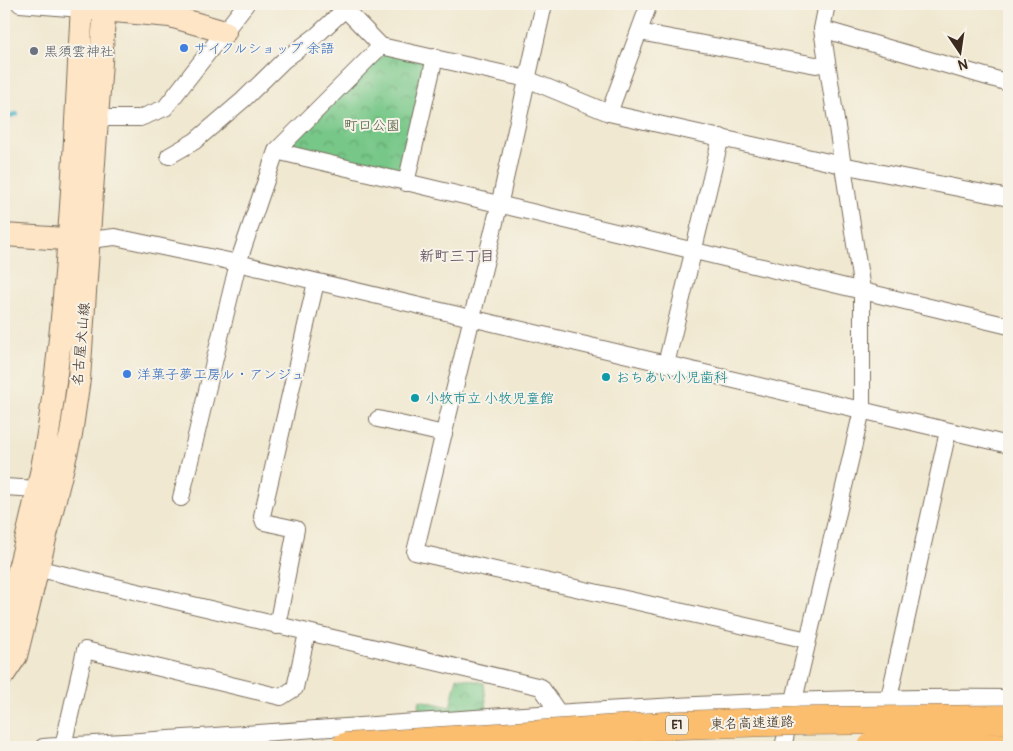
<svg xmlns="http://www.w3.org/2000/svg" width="1013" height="751" viewBox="0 0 1013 751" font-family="Pangolin,'Klee One',sans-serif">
<defs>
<pattern id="park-crowns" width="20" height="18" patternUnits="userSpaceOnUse" patternTransform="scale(1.25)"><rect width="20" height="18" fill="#77c788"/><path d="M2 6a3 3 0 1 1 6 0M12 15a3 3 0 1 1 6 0" fill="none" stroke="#63a26f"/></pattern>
</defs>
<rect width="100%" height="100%" fill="#f7f3e8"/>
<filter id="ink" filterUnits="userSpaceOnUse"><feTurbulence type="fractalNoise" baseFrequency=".02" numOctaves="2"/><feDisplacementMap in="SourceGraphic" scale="10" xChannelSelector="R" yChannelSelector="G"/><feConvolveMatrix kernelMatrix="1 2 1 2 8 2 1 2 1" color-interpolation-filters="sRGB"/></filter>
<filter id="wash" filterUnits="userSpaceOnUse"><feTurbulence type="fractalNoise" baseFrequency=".0096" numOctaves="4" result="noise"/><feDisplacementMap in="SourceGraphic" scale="20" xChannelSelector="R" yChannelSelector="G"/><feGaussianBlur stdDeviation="1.12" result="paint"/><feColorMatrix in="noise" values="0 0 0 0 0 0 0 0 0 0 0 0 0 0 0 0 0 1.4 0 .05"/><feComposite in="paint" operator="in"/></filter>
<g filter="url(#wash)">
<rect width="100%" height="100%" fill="#f0e8d0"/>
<!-- park -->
<path fill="url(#park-crowns)" stroke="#597853" d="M390 53 425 62 428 67 405 170 399 174 295 149 293 142 383 55Z
M457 677 484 683 487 711 416 718 420 700 450 707Z"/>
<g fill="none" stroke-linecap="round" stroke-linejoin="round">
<!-- stream -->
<path stroke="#49b2c7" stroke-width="4.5" d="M4 117 17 114"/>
</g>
</g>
<g filter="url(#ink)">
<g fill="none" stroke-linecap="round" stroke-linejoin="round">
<defs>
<path id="street" d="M20 4 81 9
M351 4 345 9 381 46
M544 4 499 206 415 552 808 640
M822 29 1009 83
M639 32 816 65 827 63
M609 113 649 4
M98 118H140L165 108 246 4
M276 151 1009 326
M169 156 195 141 243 100 284 60 316 36 345 9
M406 183 435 57
M89 240 115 237 238 263 1009 445
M666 364 721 137
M378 419 444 434
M4 487 38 489
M181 498 238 263 276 151 381 46 527 79 609 113 842 165 1009 198
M40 569 541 687 558 712V747
M277 626 296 529 264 522 262 516 316 282
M889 698 948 431
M63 746 85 650 281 697 295 688 307 633
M43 747C365 729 687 695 1009 698
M783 747 862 410V290L822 29 827 4"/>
<path id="secondary" d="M91 9 170 16 225 32
M4 235 81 240
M4 627C21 561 39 495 49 427 69 289 75 143 82 4
M4 674 16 656 71 434 79 379 105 4"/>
</defs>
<!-- street casing -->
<use href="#street" stroke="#7a6c5c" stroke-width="18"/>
<!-- secondary casing -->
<use href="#secondary" stroke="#7a6c5c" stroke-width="24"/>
<!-- street -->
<use href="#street" stroke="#fff" stroke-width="16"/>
<!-- secondary -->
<use href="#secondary" stroke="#fde5c5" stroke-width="22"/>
<defs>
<path id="highway-bridge" d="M345 747 679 725 803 721 1009 719
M872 747H1009"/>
</defs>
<!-- highway-bridge casing -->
<use href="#highway-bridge" stroke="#7a6c5c" stroke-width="29" stroke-linecap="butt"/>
<!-- highway-bridge -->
<use href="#highway-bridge" stroke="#fbbd6e" stroke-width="28"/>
</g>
</g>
<!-- markers -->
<g fill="#3f7fe0" stroke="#f7f3e8" stroke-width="2">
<circle cx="184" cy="48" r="5"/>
<circle cx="127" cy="374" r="5"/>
</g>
<circle fill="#6b7280" stroke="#f7f3e8" stroke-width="2" cx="34" cy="51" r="5"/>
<g fill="#0f9aa8" stroke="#f7f3e8" stroke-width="2">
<circle cx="606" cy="377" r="5"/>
<circle cx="415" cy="398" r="5"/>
</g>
<g text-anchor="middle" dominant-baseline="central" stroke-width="4" stroke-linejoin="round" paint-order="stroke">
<!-- shield labels -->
<rect fill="#f7f3e8" stroke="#73665b" stroke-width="1" x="666" y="715.5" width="22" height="19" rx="4"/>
<g font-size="12" font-weight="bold" fill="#3b2a1e">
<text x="677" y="725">E1</text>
</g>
<!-- shop labels -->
<g font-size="14" fill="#366cbe" stroke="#f7f3e8" text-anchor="start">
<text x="194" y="48">サイクルショップ 余語</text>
<text x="137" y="374">洋菓子夢工房ル・アンジュ</text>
</g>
<!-- worship labels -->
<g font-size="14" fill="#5b616d" stroke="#f7f3e8" text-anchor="start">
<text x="44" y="51">黒須雲神社</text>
</g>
<!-- park labels -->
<g font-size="14" fill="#4d593e" stroke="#f7f3e8">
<text x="372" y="125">町口公園</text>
</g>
<!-- street labels -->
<g font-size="14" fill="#3b2a1e" stroke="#f7f3e8">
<text transform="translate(81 344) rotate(-85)">名古屋犬山線</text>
<text transform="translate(752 723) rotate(-2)">東名高速道路</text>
</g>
<!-- culture labels -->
<g font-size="14" fill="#0d838f" stroke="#f7f3e8" text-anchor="start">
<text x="616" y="377">おちあい小児歯科</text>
<text x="425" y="398">小牧市立 小牧児童館</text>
</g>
<!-- neighbourhood labels -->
<g font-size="15" font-weight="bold" fill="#6b5a6a" stroke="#f7f3e8">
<text x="457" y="256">新町三丁目</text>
</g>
</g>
<!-- margin -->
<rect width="1013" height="751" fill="none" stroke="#f7f3e8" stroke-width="20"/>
<!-- north arrow -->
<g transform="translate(960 52) rotate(167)" stroke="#f7f3e8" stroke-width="4" paint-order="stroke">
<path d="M0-4L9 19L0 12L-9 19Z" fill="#3b2a1e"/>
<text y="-8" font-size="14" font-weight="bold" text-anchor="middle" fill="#3b2a1e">N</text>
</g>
</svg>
